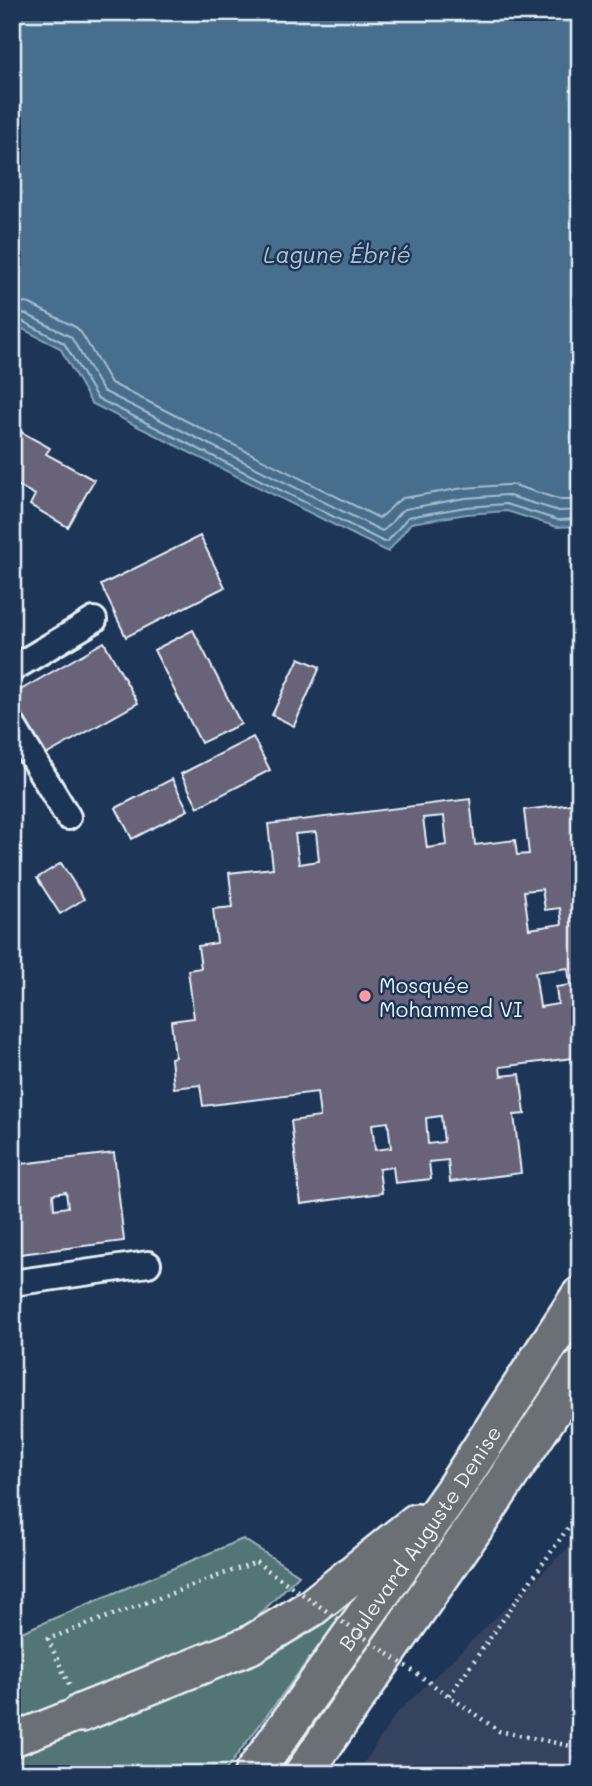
<svg xmlns="http://www.w3.org/2000/svg" width="592" height="1786" viewBox="0 0 592 1786" font-family="Mali,sans-serif">
<rect width="100%" height="100%" fill="#1d3557"/>
<filter id="ink" filterUnits="userSpaceOnUse"><feTurbulence type="fractalNoise" baseFrequency=".0143" numOctaves="2"/><feDisplacementMap in="SourceGraphic" scale="14" xChannelSelector="R" yChannelSelector="G"/><feConvolveMatrix kernelMatrix="1 2 1 2 8 2 1 2 1" color-interpolation-filters="sRGB"/></filter>
<g filter="url(#ink)">
<!-- built -->
<path fill="#344361" d="M580 1536V1774H357L395 1715Z"/>
<!-- green -->
<path fill="#537576" stroke="#9eb3b7" stroke-width="2" d="M243 1539 299 1575 247 1627 12 1726V1636Z
M353 1600 223 1774H12V1759L259 1661 321 1626Z"/>
<!-- water -->
<path fill="#466e8d" stroke="#87a2b8" stroke-width="2" d="M12 12H580V526L557 527 507 511 467 514 411 523 388 552 91 403 60 348 21 328 12 331Z"/>
<g fill="none" stroke-linecap="round" stroke-linejoin="round">
<!-- shore -->
<path stroke="#a7bdcd" stroke-width="2" d="M12 303 21 302 30 304 77 328 82 334 111 383 379 518C388 514 392 503 403 498L464 488 506 485H514L561 500H580
M12 315 19 313 26 314 71 337 103 391 382 531C391 527 395 514 405 509L465 498 506 495 559 511 580 510
M12 324 24 322 64 343 97 398 384 542 388 541 408 517 466 507 506 504 558 520 580 519"/>
</g>
<!-- building -->
<path fill="#686378" stroke="#e8f1f8" stroke-width="2" fill-rule="evenodd" d="M12 427 50 448 46 454 94 480 68 527 30 505 35 495 12 482Z
M200 536 225 587 126 637 101 585Z
M193 630 241 724 201 743 154 650Z
M104 642 138 703 44 756 12 700V695Z
M299 658 320 667 294 726 272 715Z
M253 737 270 770 198 807 181 774Z
M172 779 188 810 132 839 116 808Z
M470 799 475 845 515 840 517 855 529 854 524 810 580 803V916H575L580 954V1057L500 1067 501 1076 520 1074 525 1114 514 1115 521 1173 450 1182 448 1160 429 1162 431 1179 395 1183 393 1167 379 1169 382 1193 301 1204 291 1121 320 1117 317 1092 203 1106 200 1085 174 1088 171 1058 175 1057 171 1021 194 1018 188 970 201 968 198 946 217 943 213 909 233 907 229 873 273 868 268 824ZM444 816 447 845 427 848 423 818ZM316 832 319 861 299 864 295 834ZM542 889 545 910 560 908 562 924 529 929 524 891ZM568 968 570 985 556 987 558 1004 540 1007 535 972ZM441 1116 444 1142 428 1144 426 1118ZM388 1122 391 1148 375 1150 372 1124Z
M61 863 84 899 60 914 37 878Z
M114 1153 124 1241 12 1255V1165ZM66 1192 68 1207 54 1209 53 1194Z"/>
<g fill="none" stroke-linecap="round" stroke-linejoin="round">
<defs>
<path id="minor" d="M12 669 94 620
M12 724 68 817
M12 1283 148 1264"/>
<path id="major" d="M12 1740 81 1713"/>
<g id="highway">
<path d="M81 1713 250 1645 311 1608 416 1523"/>
<path id="s1" d="M253 1774 452 1493 580 1296"/>
<path d="M303 1774 483 1515 580 1368"/>
</g>
</defs>
<!-- minor casing -->
<use href="#minor" stroke="#e8f1f8" stroke-width="30"/>
<!-- major casing -->
<use href="#major" stroke="#e8f1f8" stroke-width="37"/>
<!-- highway casing -->
<use href="#highway" stroke="#e8f1f8" stroke-width="42"/>
<!-- path -->
<path stroke="#e8f1f8" stroke-width="4.5" stroke-dasharray="2 5" stroke-linecap="butt" d="M580 1511 449 1696 499 1731 580 1748
M69 1685 48 1639 256 1562"/>
<!-- minor -->
<use href="#minor" stroke="#1d3557" stroke-width="24"/>
<!-- major -->
<use href="#major" stroke="#6b6f75" stroke-width="32"/>
<!-- highway -->
<use href="#highway" stroke="#6b6f75" stroke-width="37"/>
<!-- path-bridge -->
<path stroke="#e8f1f8" stroke-width="4.5" stroke-dasharray="2 5" stroke-linecap="butt" d="M256 1562 449 1696"/>
</g>
</g>
<!-- markers -->
<circle fill="#ff9aa2" stroke="#1d3557" stroke-width="2.5" cx="365" cy="996" r="7"/>
<g text-anchor="middle" dominant-baseline="central" stroke-width="5" stroke-linejoin="round" paint-order="stroke">
<!-- poi labels -->
<g font-size="21" fill="#e8f1f8" stroke="#1d3557" text-anchor="start">
<text x="379" y="984">Mosquée<tspan x="379" dy="24">Mohammed VI</tspan></text>
</g>
<!-- street labels -->
<g font-size="21" fill="#e8f1f8" stroke="#1d3557">
<text stroke="none"><textPath href="#s1" startOffset="289">Boulevard Auguste Denise</textPath></text>
</g>
<!-- water labels -->
<g font-size="23" font-style="italic" fill="#afc3d3" stroke="#1d3557">
<text x="337" y="254">Lagune Ébrié</text>
</g>
</g>
<!-- margin -->
<rect width="592" height="1786" fill="none" stroke="#1d3557" stroke-width="42"/>
<rect x="21" y="21" width="550" height="1744" fill="none" stroke="#e8f1f8" stroke-width="2.5" filter="url(#ink)"/>
</svg>
